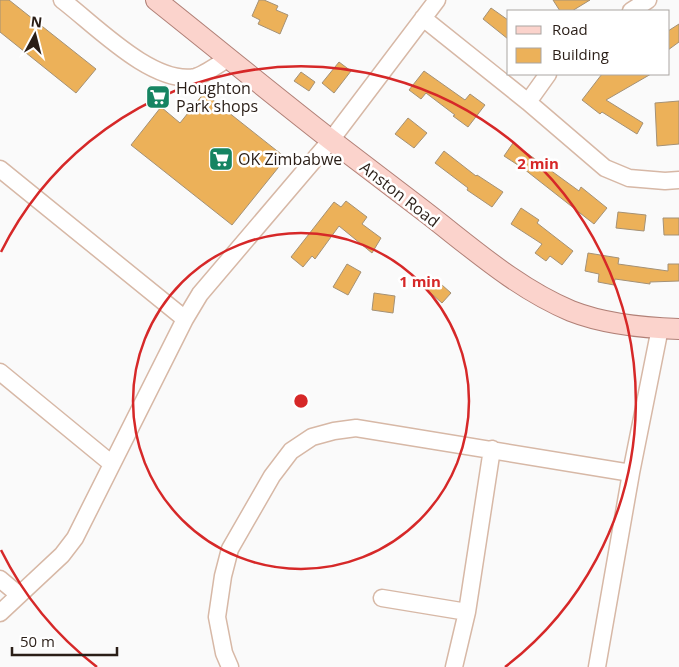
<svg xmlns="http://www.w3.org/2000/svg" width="679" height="667" viewBox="0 0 679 667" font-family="'Open Sans',sans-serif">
<rect width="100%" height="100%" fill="#fafafa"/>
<!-- building -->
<path fill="#ecb159" stroke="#a49176" d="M0 0H9L96 69 76 93 0 32Z
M259 0H264L278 6 276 10 288 15 280 34 258 24 260 20 252 16Z
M553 0H590L572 11H560Z
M491 8 508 20V39L483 19Z
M679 24V42L668 50V31Z
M339 62 351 71 334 93 322 83Z
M424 71 465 100 470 94 485 105 468 127 453 116 455 115 426 93 421 99 409 90Z
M301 72 315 82 309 91 294 81Z
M602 74H651L606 100 643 123 637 134 602 112 600 114 582 100Z
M204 93 286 158 232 225 131 145 161 107 180 123Z
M679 101V144L657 146 655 103Z
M408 118 427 133 414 148 395 134Z
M513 143 579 191 581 187 607 208 594 224 524 169 504 156Z
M444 151 476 176 477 175 503 192 492 207 467 190 468 188 435 163Z
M346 201 367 217 362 224 381 238 372 253 339 226 315 259 312 256 303 267 291 257 334 202 341 207Z
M521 208 539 220 537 223 573 251 562 265 550 256 546 261 535 253 542 244 511 224Z
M618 212 646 215 644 231 616 228Z
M663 218H679V235H664Z
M588 253 619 258 618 264 668 271V264H679V281L650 282V284L615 279 614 285 598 282 599 274 585 271Z
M347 264 361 272 348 295 333 287Z
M433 277 451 293 442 303 424 287Z
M374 293 395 296 393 313 372 310Z"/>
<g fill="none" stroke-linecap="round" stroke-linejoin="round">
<defs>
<path id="minor" d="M62 0C94 24 152 85 195 77 204 75 220 63 229 58
M631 11 648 0
M423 18 528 102 605 168 629 178 665 181 679 180
M528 102 548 74
M0 169 185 319
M0 372 112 464
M0 579 19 595
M382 598 467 612
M0 613 62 555 75 538 185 319 200 294 331 140 437 0
M230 667 224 653 217 617 223 576 230 549 272 476 291 451 312 437 334 431 356 428 631 473
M454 667 467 612 492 449
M597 667 631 473 660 328"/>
<path id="major" d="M156 0C215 47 272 94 331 140 362 164 393 187 424 211 471 247 516 288 571 311 604 324 644 328 679 329"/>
</defs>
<!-- minor casing -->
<use href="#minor" stroke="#d7b8a6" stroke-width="19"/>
<!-- major casing -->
<use href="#major" stroke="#b18077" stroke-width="22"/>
<!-- minor -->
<use href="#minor" stroke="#fff" stroke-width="16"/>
<!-- major -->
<use href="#major" stroke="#fbd3cc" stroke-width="20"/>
</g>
<!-- distance rings -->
<g fill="none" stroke="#d62828" stroke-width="2.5">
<circle cx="301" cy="401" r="168"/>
<path d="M97 667A335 335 0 0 1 1 550M1 252A335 335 0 1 1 505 667"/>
</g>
<!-- icons -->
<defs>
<symbol id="supermarket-square" viewBox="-11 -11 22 22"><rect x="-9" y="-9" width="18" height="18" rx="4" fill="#168462" stroke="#fff"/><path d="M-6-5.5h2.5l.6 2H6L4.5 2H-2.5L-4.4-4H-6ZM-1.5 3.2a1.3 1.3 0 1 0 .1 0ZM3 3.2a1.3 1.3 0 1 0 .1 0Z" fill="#fff"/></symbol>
</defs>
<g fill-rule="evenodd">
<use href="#supermarket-square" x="144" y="83" width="28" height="28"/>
<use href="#supermarket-square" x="207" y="145" width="28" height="28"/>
</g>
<g text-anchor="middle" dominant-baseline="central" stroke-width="5" stroke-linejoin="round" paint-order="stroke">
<!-- poi labels -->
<g font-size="16" fill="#2a1e17" stroke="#fff" text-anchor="start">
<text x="176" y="88">Houghton<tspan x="176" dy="18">Park shops</tspan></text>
<text x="238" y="159">OK Zimbabwe</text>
</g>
<!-- street labels -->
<g font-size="16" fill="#2a1e17" stroke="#fff">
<text transform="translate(400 194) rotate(38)">Anston Road</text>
</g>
</g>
<circle cx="301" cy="401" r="8" fill="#d62828" stroke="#fff" stroke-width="2.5"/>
<g font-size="15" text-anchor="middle" font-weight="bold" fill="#d62828" stroke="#fff" stroke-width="5" stroke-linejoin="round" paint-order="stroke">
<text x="538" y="169">2 min</text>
<text x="420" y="287">1 min</text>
</g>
<!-- legend -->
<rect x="507" y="10" width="162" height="65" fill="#ffffff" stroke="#aaa5a2"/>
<rect x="516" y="26" width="25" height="8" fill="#fbd3cc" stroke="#aaa5a2"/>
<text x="552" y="35" font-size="15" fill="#2a1e17">Road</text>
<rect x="516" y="48" width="25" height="15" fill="#ecb159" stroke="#aaa5a2"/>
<text x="552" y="60" font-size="15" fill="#2a1e17">Building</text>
<!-- north arrow -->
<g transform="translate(35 35) rotate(7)" stroke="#ffffff" stroke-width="4" paint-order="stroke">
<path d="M0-4L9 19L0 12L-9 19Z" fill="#2a1e17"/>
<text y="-8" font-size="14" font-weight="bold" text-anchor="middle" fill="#2a1e17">N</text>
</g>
<!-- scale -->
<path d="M12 647v8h105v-8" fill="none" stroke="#2a1e17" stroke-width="2.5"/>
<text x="20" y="647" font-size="15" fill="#2a1e17" stroke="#ffffff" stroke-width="4" paint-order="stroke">50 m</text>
</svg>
